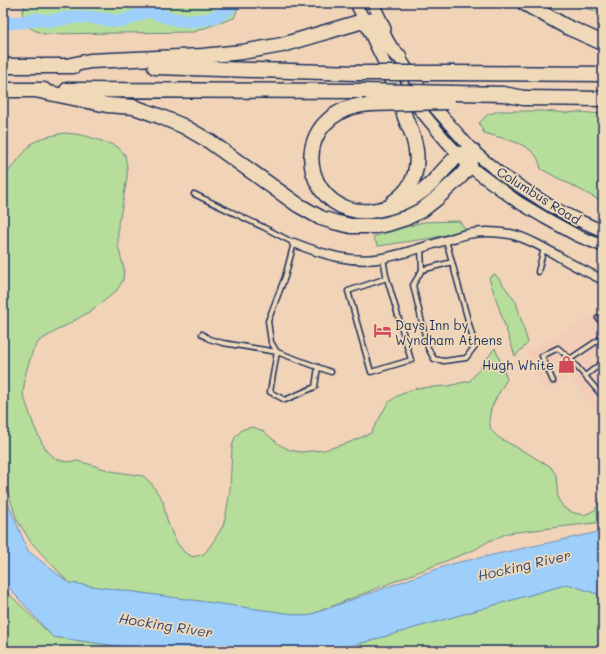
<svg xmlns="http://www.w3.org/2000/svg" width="606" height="654" viewBox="0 0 606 654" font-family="Mali,sans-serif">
<rect width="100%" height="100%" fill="#f1d3b8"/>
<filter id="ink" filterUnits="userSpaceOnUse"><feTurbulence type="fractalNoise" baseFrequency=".025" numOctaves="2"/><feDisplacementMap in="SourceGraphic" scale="8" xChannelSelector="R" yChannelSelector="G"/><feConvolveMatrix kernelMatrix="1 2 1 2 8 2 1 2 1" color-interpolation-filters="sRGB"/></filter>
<g filter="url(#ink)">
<!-- built -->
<path fill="#f3ccb8" d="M603 311V417L568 376 546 393 526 353Z"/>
<!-- green -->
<path fill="#b6de9a" stroke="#68867c" d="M26 3H98L114 4 120 3H242L238 8 234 18 193 32 44 34 34 30 24 24 22 13Z
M571 3H603V10C595 13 579 6 571 3Z
M498 111H544L566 113 578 112 603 114V202L541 169C540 165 539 161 537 157 527 142 500 138 484 133L479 123 487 115Z
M64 133 75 134 86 136 108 143 118 147 125 155 127 166V178L121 212 118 223V246L124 269 123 280 117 290 108 298 89 312 39 341 33 350 26 372 23 394 34 426 42 443 48 452 56 459 67 462 77 461 89 464 111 471 143 476 151 483 163 501 165 512 168 523 172 533 177 543 184 552 193 557 204 554 211 545 223 526 226 514 230 491 232 447 235 437 243 429 253 427 263 431 280 445 290 450 300 452 324 450 348 443 371 433 388 403 397 396 417 388 449 386 460 383 470 381 495 348 507 379 496 398 491 409 489 420 491 430 499 438 531 455 540 461 550 466 556 475 558 499 564 508 574 513 584 515 595 510 600 501 601 490 599 479 598 456 603 463V522L508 533 487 542 476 549 307 616 69 583 31 542 17 520 3 477V178L32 143 42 138Z
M459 221 466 230 432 238 378 246 373 237 423 222Z
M495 274 516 302 528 343 515 356 489 278Z
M568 584 600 595 603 600V651H334Z
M3 588 53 637 152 651H124L37 648 16 651H3Z"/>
<!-- water -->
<path fill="#9ecffb" stroke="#6a8fbc" d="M3 491 28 551 69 583 307 616 451 564 603 531V600L600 595 568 584 334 651H152L53 637 3 581Z"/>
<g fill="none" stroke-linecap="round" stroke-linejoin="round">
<!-- river -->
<path stroke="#9ecffb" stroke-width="13" d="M3 23 22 22 38 19 48 21 75 17H89L115 21H123L148 11C155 13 160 15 167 17 185 23 208 22 225 12 229 10 231 6 234 3"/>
<defs>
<path id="lane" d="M194 194 263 227 294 243 285 277 268 321 271 342 277 352 331 372
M421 248 422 270 413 285 428 348 434 359 444 361 466 358 475 346 446 240
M383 258 386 275 411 360 371 372 348 291 387 278
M422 270 452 262
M538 272 544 248
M598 318 603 324
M202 334 209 339 223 343 277 352 270 392 285 400 315 387 318 367
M570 359 603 337
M603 362 585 376 603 397
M553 381 542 356 558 348 570 359 585 376"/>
<path id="street" d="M294 243C322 254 352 264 383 258 405 254 426 246 447 240 454 238 461 235 468 234 481 231 497 232 510 234 529 238 551 252 568 262 579 268 591 274 603 280"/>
<path id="secondary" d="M356 3 375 44 388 70 393 76
M373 3 385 29
M395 50 403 63 430 102 473 151 502 175 552 207 578 220 603 231
M411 99 446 141 469 166 485 178 518 202 545 218 578 236 603 246"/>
<path id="highway" d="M524 3 565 26 603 43
M3 66H74
M66 66 90 61 202 56 242 52 282 45 363 21C366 21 370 20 373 21 382 24 386 50 399 56
M155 67 358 73
M388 70C394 85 399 101 405 117 407 123 411 130 413 137 421 163 416 187 393 202
M454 73 603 74
M3 90H44
M35 90 107 105 134 107 159 116 183 126 209 141 298 205 321 218 334 222 351 226H376L387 224 406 218 422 210 436 199 461 176 469 166 473 151C469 152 464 153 461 154 454 157 437 178 431 184 414 200 393 208 370 211 312 216 288 140 340 112 349 107 360 105 370 104
M67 90 362 91
M524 98 603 99"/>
</defs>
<!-- lane casing -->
<use href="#lane" stroke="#1b2f5e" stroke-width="7"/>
<!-- street casing -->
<use href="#street" stroke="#1b2f5e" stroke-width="11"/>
<!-- secondary casing -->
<use href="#secondary" stroke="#1b2f5e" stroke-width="14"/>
<!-- highway casing -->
<use href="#highway" stroke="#1b2f5e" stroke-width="17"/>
<!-- lane -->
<use href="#lane" stroke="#efd9b8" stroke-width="4"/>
<!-- street -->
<use href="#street" stroke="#efd9b8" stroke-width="8"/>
<!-- secondary -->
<use href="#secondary" stroke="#efd9b8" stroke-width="11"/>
<!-- highway -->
<use href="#highway" stroke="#efd9b8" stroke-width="14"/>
<defs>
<path id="highway-bridge" d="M358 73H454
M362 91 503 94 524 98
M370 104 448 102"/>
</defs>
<!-- highway-bridge casing -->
<use href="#highway-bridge" stroke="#1b2f5e" stroke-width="17" stroke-linecap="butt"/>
<!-- highway-bridge -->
<use href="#highway-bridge" stroke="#efd9b8" stroke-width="14"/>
</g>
</g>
<!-- icons -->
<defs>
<symbol id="hotel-bare" viewBox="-9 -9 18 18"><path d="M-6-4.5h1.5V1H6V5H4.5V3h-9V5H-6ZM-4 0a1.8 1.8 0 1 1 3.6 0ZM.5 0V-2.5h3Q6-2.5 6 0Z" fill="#d1495b" stroke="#efd9b8" stroke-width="2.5" paint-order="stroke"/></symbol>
<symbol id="shop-bare" viewBox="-9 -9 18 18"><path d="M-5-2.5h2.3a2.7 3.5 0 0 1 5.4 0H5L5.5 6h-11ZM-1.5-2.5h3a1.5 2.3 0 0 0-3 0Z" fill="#d1495b" stroke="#efd9b8" stroke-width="2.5" paint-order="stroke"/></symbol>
</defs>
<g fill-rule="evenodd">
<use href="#hotel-bare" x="370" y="318" width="25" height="25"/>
<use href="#shop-bare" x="554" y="352" width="25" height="25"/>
</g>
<g text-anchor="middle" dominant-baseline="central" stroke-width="3.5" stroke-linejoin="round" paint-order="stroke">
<!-- street labels -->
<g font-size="13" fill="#1b2f5e" stroke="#efd9b8">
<text transform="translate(539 195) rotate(32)">Columbus Road</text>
</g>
<!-- poi labels -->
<g font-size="13" fill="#1b2f5e" stroke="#efd9b8" text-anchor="start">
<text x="395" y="324">Days Inn by<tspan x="395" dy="15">Wyndham Athens</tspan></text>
<text x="554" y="364" text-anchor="end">Hugh White</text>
</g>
<!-- water labels -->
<g font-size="14" font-style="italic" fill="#2f4776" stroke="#efd9b8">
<text transform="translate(524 565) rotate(-13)">Hocking River</text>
<text transform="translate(166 625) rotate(9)">Hocking River</text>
</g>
</g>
<!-- margin -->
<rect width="606" height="654" fill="none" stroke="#efd9b8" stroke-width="16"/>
<rect x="8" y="8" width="590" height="638" fill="none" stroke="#1b2f5e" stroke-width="1.5" filter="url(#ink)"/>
</svg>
